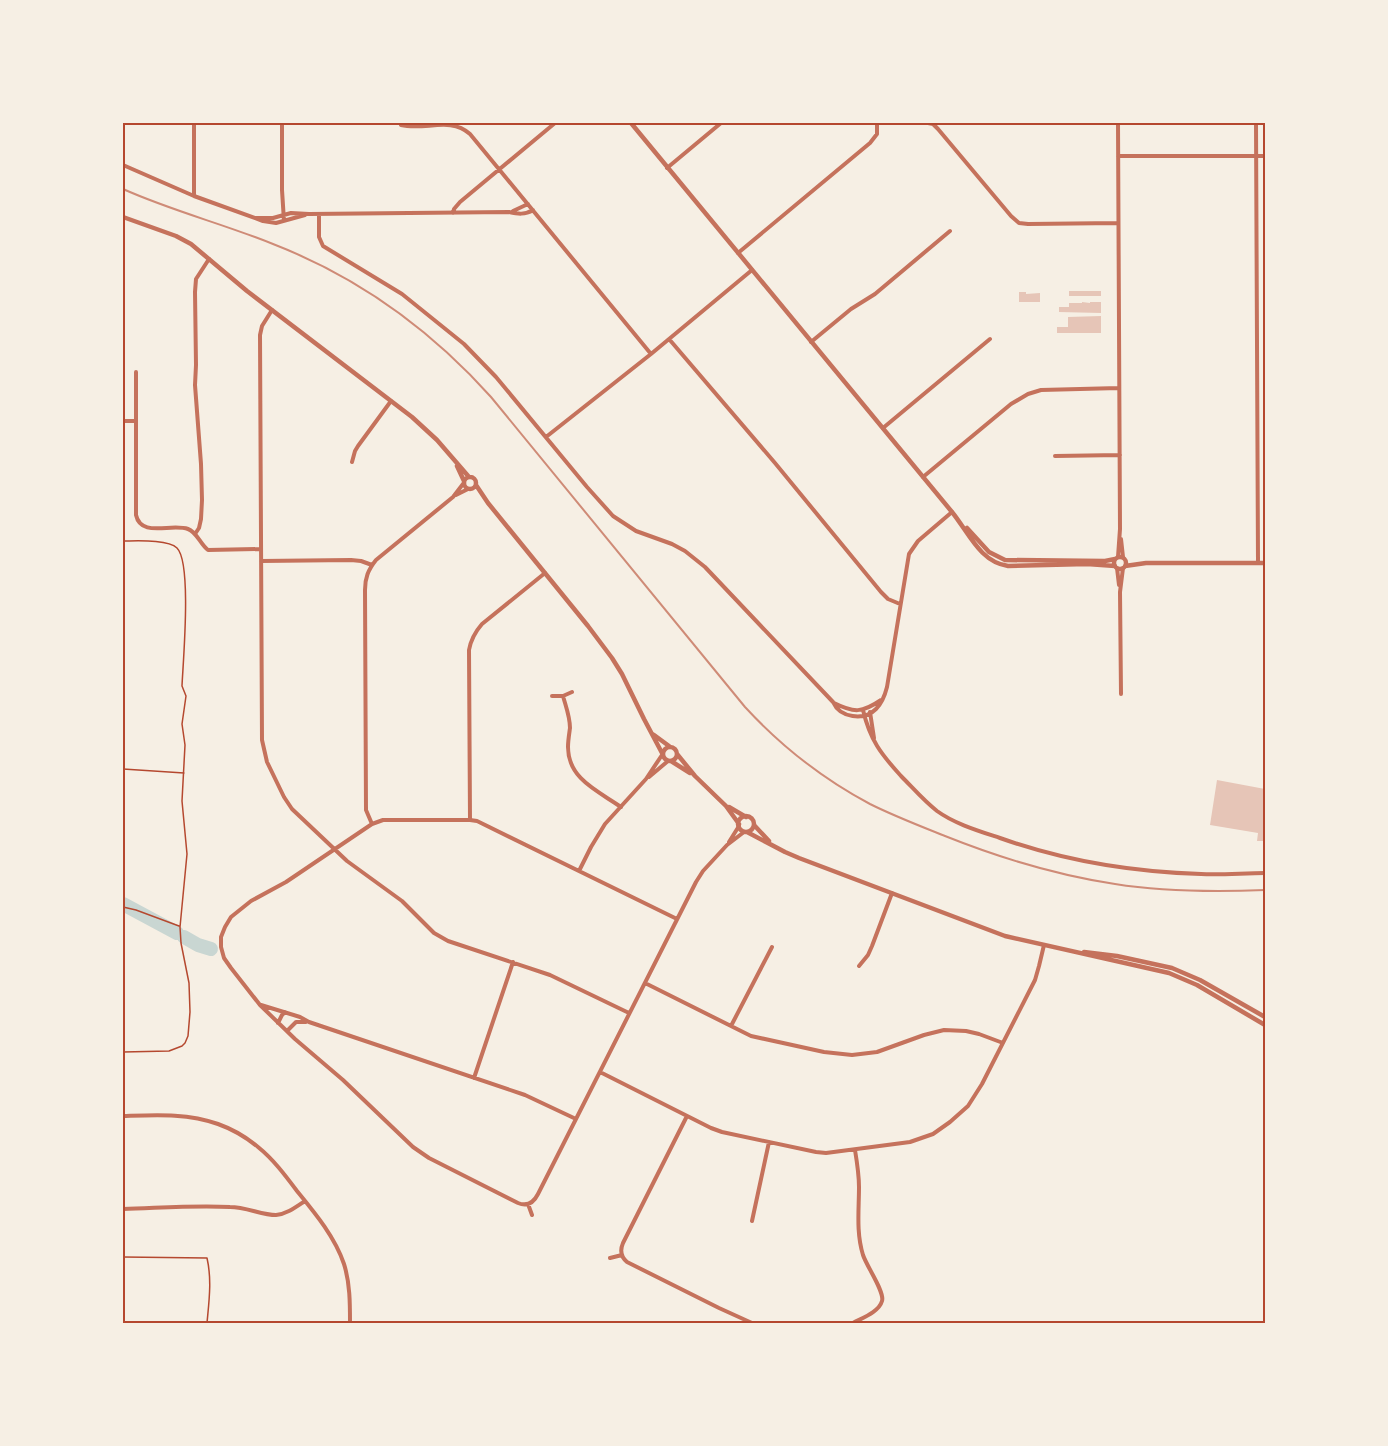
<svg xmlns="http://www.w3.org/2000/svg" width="1388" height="1446" viewBox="0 0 1388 1446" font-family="'Open Sans',sans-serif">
<rect width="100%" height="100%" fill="#f6efe4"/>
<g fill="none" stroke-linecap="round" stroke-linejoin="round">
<!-- river -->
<path stroke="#c9d6d2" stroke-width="14" d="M123 904 177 933
M184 937 198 945 211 949"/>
</g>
<!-- building -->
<path fill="#e6c5b7" d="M1069 291H1101V296H1069Z
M1019 292H1026V294L1040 293V302H1019Z
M1082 302 1090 303V302H1101V313L1059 312V307H1069V303H1082Z
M1101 316V333H1057V327H1068V317Z
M1217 780 1265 789V841H1257L1258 833 1210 825Z"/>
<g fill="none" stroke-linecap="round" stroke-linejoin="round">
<!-- path -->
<path stroke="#b5482f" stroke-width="1.5" d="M123 541C136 541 168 539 177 548 192 563 183 662 182 686L186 696 182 724 185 745 182 801 187 854 180 927 181 943 189 983 190 1012 188 1036 185 1043 182 1046 169 1051 123 1052
M123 769 184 773
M123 907 136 910 179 926
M123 1257 207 1258C212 1280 209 1301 207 1323"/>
<!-- minor -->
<path stroke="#c5725c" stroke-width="4" d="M194 123V196
M282 123V190L284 221
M928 123 933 124 938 129 1011 216 1019 223 1028 224 1118 223
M1118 123 1120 529 1118 557
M1256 123 1258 563
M401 125C425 131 450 116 470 134L651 354
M1118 156H1265
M123 165 194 196 263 221 276 223 305 215
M667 168 721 123
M513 211 528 204
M453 213 454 209 460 202 555 123
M319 214V237L323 246 402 294 464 344 496 377 587 487 613 516 636 531 672 544 685 551 705 567 833 702C840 718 864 721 876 709 881 704 885 695 887 687L909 554 918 541 952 512
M255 218H273L291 213 309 214 509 212C518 214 525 215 533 210
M738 253 870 143 877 134V123
M272 310 262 326 260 335 262 740 267 762 284 797 292 809 347 861 402 901 434 933 448 941 550 975 629 1013
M669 339 775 463 881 592 888 599 900 604
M811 342 851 309 875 294 950 231
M136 372V515C141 538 171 523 188 529 197 532 200 544 208 550L261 549
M123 421H136
M883 428 990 339
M546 437 651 354 752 270
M1055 456 1120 455
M352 462 355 451 358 446 391 401
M923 477 1011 404 1028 394 1041 390 1119 388
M456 495 468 489
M195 534 199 528 201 519 202 500 201 464 195 385 196 365 195 292 196 279 209 259
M1121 539 1123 557
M261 561 351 560 361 561 372 565
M1117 568 1119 585
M1121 694 1120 592 1123 568
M552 696H563L572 692
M563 696C566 707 570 717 570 728 569 735 568 741 568 747 568 779 598 791 621 807
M834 703C854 713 862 713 881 700
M863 710C870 740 881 754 901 776 913 788 924 801 937 811 955 824 979 831 1000 838 1065 861 1132 872 1201 874 1222 875 1244 873 1265 873
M870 712 874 738
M649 777 668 761
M470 820 469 650C471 639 475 632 482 624L545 573
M372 824 366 810 365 590C365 578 368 570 376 560L453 497 463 484
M729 842 739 826
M579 871 591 847 605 824 646 779 662 755
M677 919 477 821 470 820H383L372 824 286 882 251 901 231 917 225 927 221 937V947L224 958 231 968 260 1005 295 1039 343 1080 413 1147 429 1158 518 1203C528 1207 534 1202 538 1194L696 882 703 871 727 845 744 832
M859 966 868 955 872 946 892 893
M645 983 751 1036 824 1052 852 1055 877 1052 924 1035 944 1030 966 1031 979 1034 1003 1043
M261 1005 300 1017 309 1022 525 1095 576 1119
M278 1023 282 1015 285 1012
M731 1026 772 947
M287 1031 296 1022H306
M600 1072 711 1128 722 1132 816 1152 826 1153 910 1142 933 1134 950 1122 968 1106 982 1084 1035 980 1039 966 1044 945
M474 1078 513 962
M123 1116C156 1115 187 1113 218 1124 232 1129 246 1137 258 1147 273 1159 285 1175 297 1191 315 1213 335 1237 344 1264 350 1283 350 1303 350 1323
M687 1116 623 1243C620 1250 621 1257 627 1262L719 1308 752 1323
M528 1204 532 1215
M123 1209C159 1208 195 1205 230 1207 246 1207 262 1215 276 1215 287 1214 296 1207 305 1201
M752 1221 769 1142
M610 1258 622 1255
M853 1323C862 1318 879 1312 882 1301 885 1292 867 1267 863 1255 856 1232 859 1210 859 1187 859 1174 857 1162 855 1150"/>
<!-- tertiary -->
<path stroke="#c5725c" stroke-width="4.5" d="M631 123 952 512C969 533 980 562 1008 566L1087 564 1115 566
M123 217 176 236 191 244 247 291 412 417 437 440 469 477
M457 466 464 481
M464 483a6 6 0 1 1 12 0a6 6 0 1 1-12 0Z
M476 485 488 503 588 626 612 658 622 674 644 719 662 753
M967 528 989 552 1005 560 1105 561 1115 559
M1114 563a6 6 0 1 1 12 0a6 6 0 1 1-12 0Z
M1125 566 1146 563H1265
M654 735 669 746
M663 754a7 7 0 1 1 14 0a7 7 0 1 1-14 0Z
M677 754 695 776 726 806 739 824
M671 761 690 773
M729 807 746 817
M738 824a8 8 0 1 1 16 0a8 8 0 1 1-16 0Z
M754 825 769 841
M747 832 785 852 799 858 1005 936 1169 973 1197 985 1265 1025
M1084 952 1117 956 1172 968 1200 980 1265 1017"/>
<!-- rail -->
<path stroke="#cf8b77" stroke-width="2" d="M123 189C172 211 224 224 273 244 358 277 431 330 491 397L745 707C781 746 823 779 870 804 894 816 920 826 945 836 1000 858 1056 875 1115 884 1165 892 1215 892 1265 890"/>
</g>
<!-- border -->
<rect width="1388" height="1446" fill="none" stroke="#f6efe4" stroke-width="249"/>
<rect x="124" y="124" width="1140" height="1198" fill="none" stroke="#b5482f" stroke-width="2"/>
</svg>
